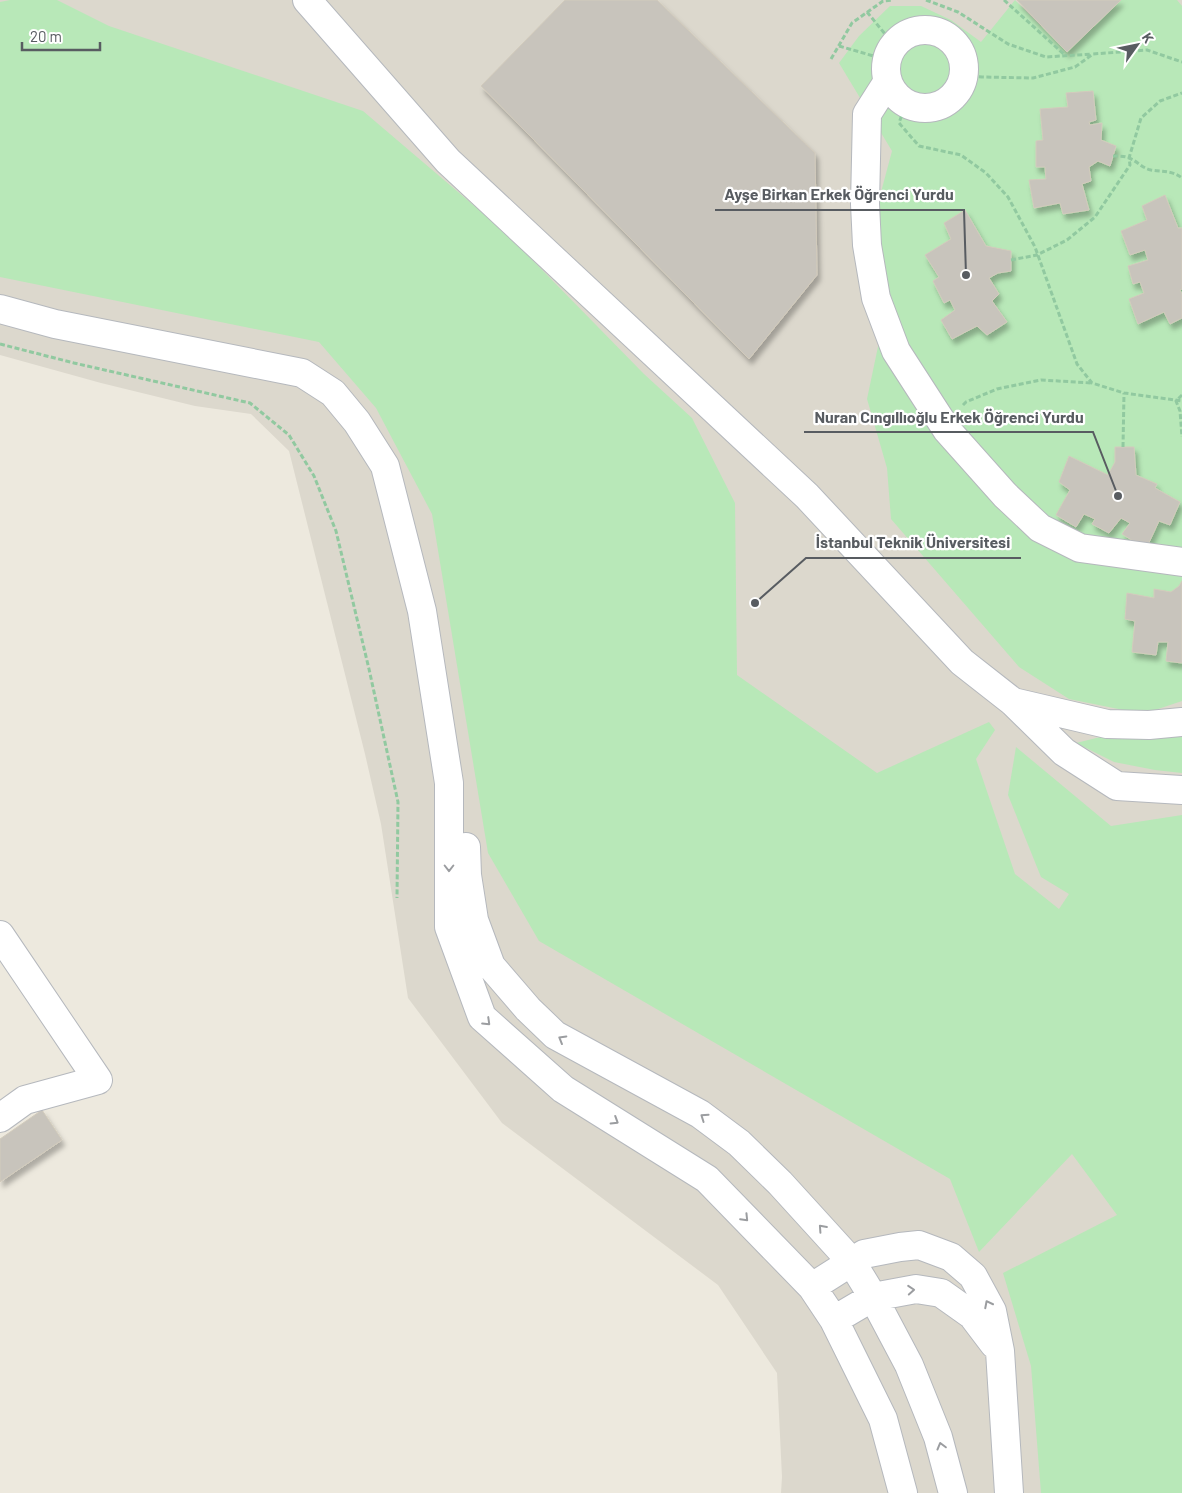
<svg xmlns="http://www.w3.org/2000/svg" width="1182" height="1493" viewBox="0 0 1182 1493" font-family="Barlow,sans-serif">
<defs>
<filter id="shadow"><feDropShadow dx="3" dy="5.5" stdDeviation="2.5" flood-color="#0004"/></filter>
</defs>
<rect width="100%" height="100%" fill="#ede9de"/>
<!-- education -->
<path fill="#dcd8cd" d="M0 0H1182V1493H781L782 1477 777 1373 718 1285 502 1123 408 998 381 824 365 754 289 451 251 414 195 406 101 383 0 355Z"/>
<!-- green -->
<path fill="#b8e8b8" d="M10 0H57L109 26 363 111 505 232 644 374 692 418 735 503 737 675 877 773 989 722 995 730 976 759 1015 874 1059 909 1069 894 1041 877 1008 795 1016 747 1111 826 1182 815V1493H1041L1031 1366 1003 1273 1117 1215 1072 1154 979 1252 950 1179 539 941 488 853 432 514 376 408 319 342 0 277V2Z
M1015 0 1067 52 1121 0H1177L1182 6V701L1143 714 1069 699 1019 667 891 519 887 468 867 399 888 299 877 207 892 151 839 63 859 36 890 6H921L951 20 981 42Z
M1182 722V773L1155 770 1114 762 1076 743 1149 725Z"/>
<!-- building -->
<path fill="#c8c4bc" stroke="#d2cbbc" filter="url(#shadow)" d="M565 0H657L815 153 817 275 749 359 481 86Z
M1017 0H1121L1067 52Z
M1093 91 1096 120 1089 122 1090 125 1102 123 1101 140 1116 146 1110 166 1098 161 1089 167 1091 181 1082 184 1089 210 1063 214 1060 203 1034 208 1029 180 1046 179 1045 167H1036V141L1043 140 1040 109 1068 107 1066 93Z
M1165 195 1178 228H1182V289L1180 290 1182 294V318L1170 324 1164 312 1138 324 1129 299 1144 293 1140 282 1133 284 1128 266 1148 260 1145 250 1130 255 1121 231 1147 220 1142 206Z
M965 210 986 246 1011 251V271L998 273 989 278 999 294 992 301 1007 322 987 335 977 326 952 339 941 320 955 310 950 300 944 303 933 281 939 277 925 255 951 239 944 223Z
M1115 447H1134L1136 475 1157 484 1155 488 1180 502 1170 525 1159 521 1146 549 1122 534 1130 523 1121 518 1109 533 1092 524 1095 519 1084 514 1076 527 1056 515 1070 490 1059 482 1069 456 1108 475 1115 462Z
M1182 581V663L1166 661 1168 642H1158L1156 655 1132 652 1135 621 1125 619 1127 593 1154 598V589L1171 592 1179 586Z
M42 1110 62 1140 0 1182V1139Z"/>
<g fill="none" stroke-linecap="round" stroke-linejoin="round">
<defs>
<path id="minor" d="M307 0 448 161 807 496 962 662 1013 702 1064 752 1117 786 1182 790
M886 69a39 39 0 1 1 78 0a39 39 0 1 1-78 0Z
M888 81 867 114 865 204 867 245 876 298 896 351 947 430 1005 495 1040 528 1080 548 1182 562
M0 309 55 324 302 373 333 393 357 422 385 466 422 611 449 783V927L482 1017 563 1089 707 1179 812 1287 834 1320 883 1419 903 1493
M1013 702 1107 724 1149 725 1182 722
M466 847 467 875 474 920 491 966 528 1009 555 1035 700 1114 739 1143 780 1183 851 1261 873 1297 909 1365 938 1437 953 1493
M0 935 98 1080 25 1100 0 1118
M812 1287 864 1254 900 1247 919 1245 951 1257 973 1276 992 1311 1000 1351 1009 1493
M834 1320 873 1297 916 1289 941 1293 972 1315 994 1344"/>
</defs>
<!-- minor casing -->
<use href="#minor" stroke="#b5b8bd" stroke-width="30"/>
<!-- path -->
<path stroke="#91c9a0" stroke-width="3" stroke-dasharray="5 2.5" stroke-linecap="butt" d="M926 0 958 12 1008 44 1046 57 1092 54
M1004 0 1066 56
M867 12 894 45
M839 46 877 57
M831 59 852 23 883 1 892 0
M964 75 982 77 1033 78 1075 67 1093 54 1147 50 1182 62
M904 109 899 123 919 146 961 155 986 173 1008 197 1035 247 1077 364 1092 383 1124 393 1182 401
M1113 156C1118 156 1125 156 1129 158 1137 161 1142 168 1151 170 1162 172 1172 170 1182 178
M1011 260 1037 255 1067 240 1095 217 1130 165 1129 158 1141 118 1160 101 1182 93
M0 344 74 363 250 403 289 435 314 476 336 531 369 669 398 802 397 898
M1182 395 1176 401 1180 411 1182 437
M963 405 966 402 997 389 1041 380 1092 383
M1123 447 1124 393"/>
<!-- minor -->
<use href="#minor" stroke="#fff" stroke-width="28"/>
</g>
<!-- one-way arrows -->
<defs><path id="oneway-chevron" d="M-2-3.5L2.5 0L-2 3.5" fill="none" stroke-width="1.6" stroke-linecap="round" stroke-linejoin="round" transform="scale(1.25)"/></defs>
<g stroke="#9b9da0">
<use href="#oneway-chevron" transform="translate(449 868) rotate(90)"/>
<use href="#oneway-chevron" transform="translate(487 1022) rotate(44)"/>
<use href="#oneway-chevron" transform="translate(562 1039) rotate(-150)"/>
<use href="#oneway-chevron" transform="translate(704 1117) rotate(-145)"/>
<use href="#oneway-chevron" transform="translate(615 1121) rotate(32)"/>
<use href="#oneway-chevron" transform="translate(745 1218) rotate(46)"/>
<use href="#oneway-chevron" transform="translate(822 1228) rotate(-132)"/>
<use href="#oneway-chevron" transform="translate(911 1290) rotate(-4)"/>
<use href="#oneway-chevron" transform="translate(988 1304) rotate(-117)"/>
<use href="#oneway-chevron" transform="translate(941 1446) rotate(-105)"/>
</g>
<!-- callouts -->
<path fill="none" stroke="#585c61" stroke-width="2" d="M966 275L964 210H715M1118 496L1093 432H804M755 603L806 558H1021"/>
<g fill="#585c61" stroke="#fff" stroke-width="2">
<circle cx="966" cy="275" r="5"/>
<circle cx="1118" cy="496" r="5"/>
<circle cx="755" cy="603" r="5"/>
</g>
<g font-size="16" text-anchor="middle" font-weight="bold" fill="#585c61" stroke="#fff" stroke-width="4.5" stroke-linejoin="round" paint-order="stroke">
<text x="839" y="200">Ayşe Birkan Erkek Öğrenci Yurdu</text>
<text x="949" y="423">Nuran Cıngıllıoğlu Erkek Öğrenci Yurdu</text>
<text x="913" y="548">İstanbul Teknik Üniversitesi</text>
</g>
<!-- north arrow -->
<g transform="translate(1137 45) rotate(57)" stroke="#ffffff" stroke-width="4" paint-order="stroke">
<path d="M0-4L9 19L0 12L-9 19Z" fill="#585c61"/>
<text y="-8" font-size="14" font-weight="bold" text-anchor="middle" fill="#585c61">K</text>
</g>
<!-- scale -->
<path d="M22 42v8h78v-8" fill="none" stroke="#585c61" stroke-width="2.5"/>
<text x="30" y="42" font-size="15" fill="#585c61" stroke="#ffffff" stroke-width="4" paint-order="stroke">20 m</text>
</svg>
